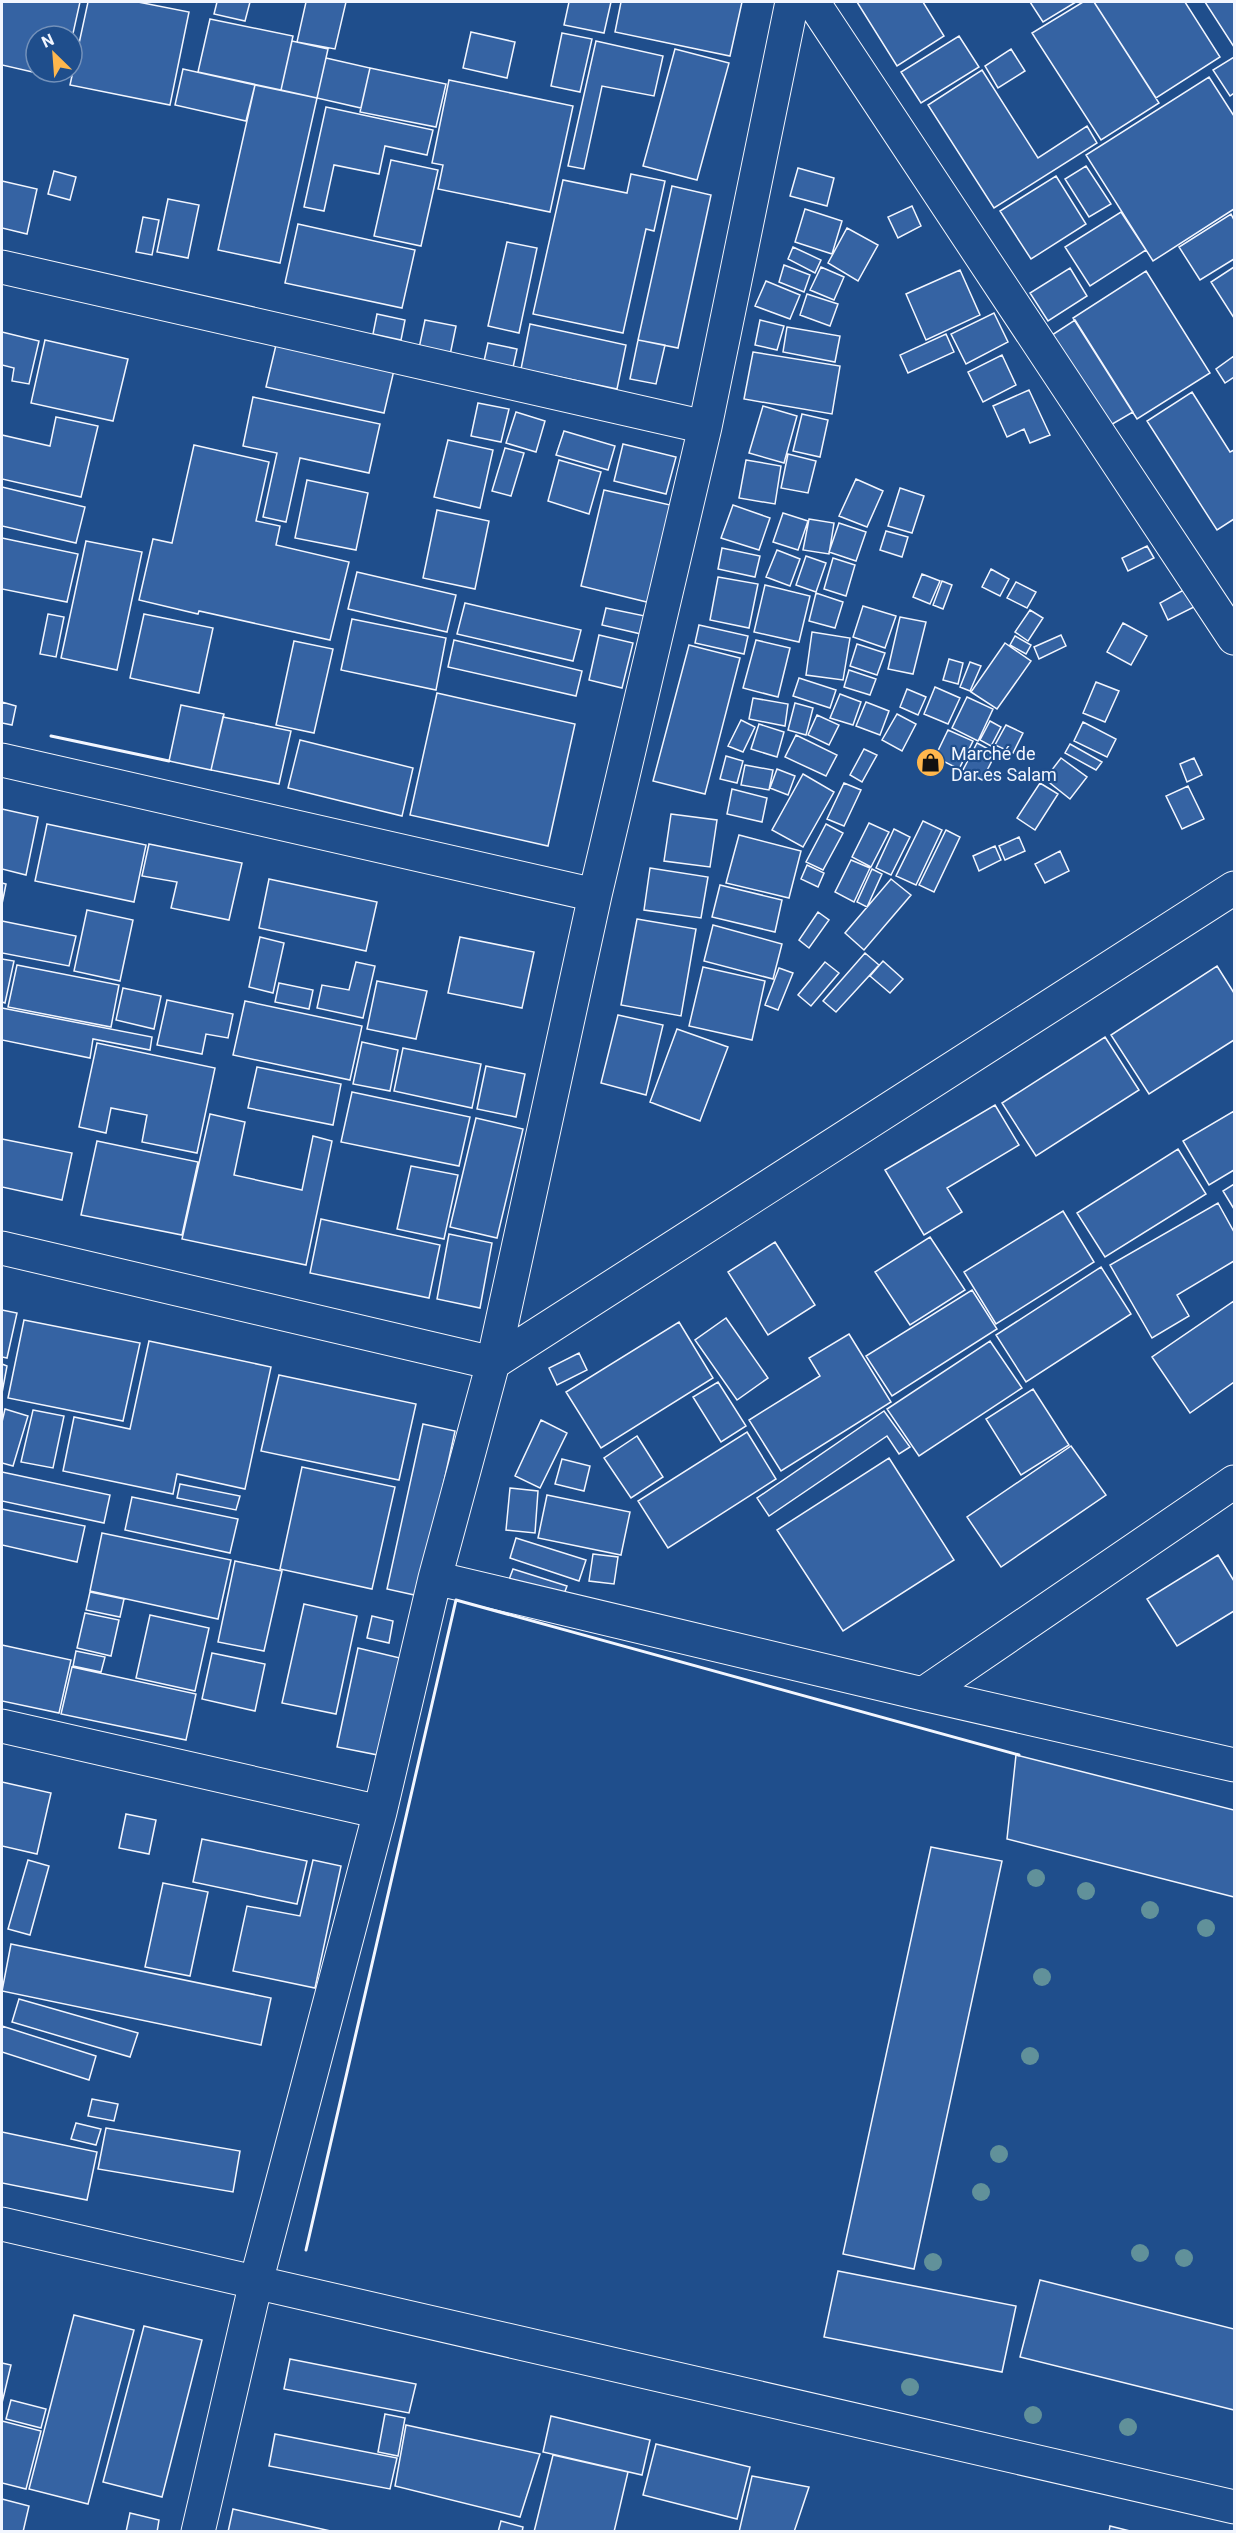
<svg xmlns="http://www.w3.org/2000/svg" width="1236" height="2533" viewBox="0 0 1236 2533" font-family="Roboto,sans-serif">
<rect width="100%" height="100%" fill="#1f4e8c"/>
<!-- building -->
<path fill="#3563a3" stroke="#f2f6ff" stroke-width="1.5" d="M2 2H80L72 38 36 36V72H64L63 79 2 65Z
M88 2H138L189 12 170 105 70 85Z
M217 2H250L245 21 214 14Z
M306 2H346L335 49 297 42Z
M569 2H611L604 33 564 25Z
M621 2H742L730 56 615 32Z
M857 2H923L944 36 897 66Z
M1030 2H1076L1043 22Z
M1083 2H1094L1159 103 1101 140 1032 33Z
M1094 2H1185L1220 57 1156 98Z
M1205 2H1234V47Z
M210 19 293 36 281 90 198 72Z
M471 32 515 42 507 78 463 68Z
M562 33 592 39 580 92 551 86Z
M959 36 979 67 921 103 901 72Z
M292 41 328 49 317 98 281 90Z
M596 41 663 56 654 96 602 86 584 169 568 166Z
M675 49 729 63 697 180 643 166Z
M1011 49 1025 71 998 88 985 66Z
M1234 57V93L1230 96 1213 70Z
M326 58 370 68 361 108 317 98Z
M370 68 446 84 436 127 360 112Z
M183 69 255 85 246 121 175 105Z
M982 70 1038 158 1087 126 1097 143 994 208 928 105Z
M1209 77 1234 116V209L1153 261 1086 155Z
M449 80 573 106 550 212 438 189 443 165 432 163Z
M255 85 317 98 280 263 218 250Z
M326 107 433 130 427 155 385 146 379 174 334 165 324 211 304 207Z
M391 160 438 170 421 246 374 236Z
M1086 166 1111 204 1089 217 1065 179Z
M798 168 834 178 827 206 790 196Z
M54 171 76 177 70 200 48 194Z
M631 174 665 181 654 231 646 229 623 333 533 314 563 180 627 193Z
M1056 176 1086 224 1031 259 1000 211Z
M2 181 37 189 27 234 2 228Z
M672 186 711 195 678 348 638 340Z
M168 199 199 205 188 258 157 252Z
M912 206 921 226 898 238 888 217Z
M805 209 842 221 832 254 795 242Z
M1121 212 1146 250 1090 286 1065 247Z
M1231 214 1234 220V259L1200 280 1179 247Z
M143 217 159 220 152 255 136 252Z
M298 224 415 250 402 308 285 283Z
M847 228 878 245 858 281 828 263Z
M507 242 537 248 519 333 488 326Z
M793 247 821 260 815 273 788 259Z
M784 265 810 275 804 292 779 282Z
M821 267 844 277 834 300 810 290Z
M1234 267V318L1211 282Z
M1070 268 1087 296 1048 321 1030 293Z
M960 270 980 315 926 340 906 294Z
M1146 271 1210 373 1137 419 1073 318Z
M766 281 800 295 790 319 755 306Z
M807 294 838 304 830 326 800 315Z
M994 313 1008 342 966 364 951 334Z
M377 314 405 320 401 340 373 334Z
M425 320 456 326 449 360 418 353Z
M760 320 784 326 777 350 755 345Z
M1075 320 1133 412 1109 426 1052 335Z
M530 324 626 345 617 389 521 369Z
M787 327 840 336 835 362 783 352Z
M2 332 39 341 29 384 12 381 14 368 2 365Z
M946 334 954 352 908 373 900 355Z
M45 340 128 359 113 421 31 403Z
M638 340 665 345 656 384 630 379Z
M488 343 517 349 512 372 483 366Z
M276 345 394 370 384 413 266 387Z
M753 352 840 366 832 414 744 399Z
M1002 355 1016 385 983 402 968 372Z
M1234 356V377L1225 383 1216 369Z
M1029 390 1050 435 1030 443 1024 429 1007 437 993 406Z
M1192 392 1230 452 1234 450V519L1217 530 1147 421Z
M253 397 380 424 369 473 300 458 286 522 263 517 277 453 243 446Z
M478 403 509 409 501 442 471 436Z
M763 406 797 416 784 463 749 453Z
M516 412 545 421 536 452 506 443Z
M802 414 828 420 820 457 793 451Z
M56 417 98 426 81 497 2 479V435L50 446Z
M564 431 615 446 608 470 556 455Z
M448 440 493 450 480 508 434 497Z
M623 444 676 457 666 494 614 481Z
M194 445 269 462 256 521 280 526 276 545 349 562 330 640 199 611 198 614 139 600 153 539 172 543Z
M505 448 524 453 511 496 492 491Z
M788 454 816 461 808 493 781 488Z
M559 460 601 472 589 514 548 501Z
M746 460 781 466 775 504 739 498Z
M856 479 883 491 867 527 839 516Z
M307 480 368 493 356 550 295 538Z
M2 487 85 507 76 543 2 526Z
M900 488 924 496 912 533 888 526Z
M604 490 679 507 655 604 581 586Z
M733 505 770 518 759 550 721 538Z
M437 510 489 521 475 589 423 578Z
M783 513 808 521 798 550 773 542Z
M809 519 834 523 829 554 803 550Z
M839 523 866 532 856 561 829 552Z
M886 531 908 537 902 557 880 550Z
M2 538 78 554 67 602 2 589Z
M86 541 142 552 117 670 61 658Z
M1147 546 1154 558 1128 571 1122 558Z
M722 548 760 556 755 577 718 569Z
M777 550 800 559 790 586 766 577Z
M806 556 826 563 816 592 796 585Z
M833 558 855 565 846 596 824 589Z
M991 569 1009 579 1000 596 982 587Z
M357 572 456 595 447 632 348 609Z
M922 574 940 581 930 604 913 597Z
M718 577 758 584 749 628 710 620Z
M942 581 952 585 943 609 933 605Z
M1016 582 1036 592 1027 608 1007 598Z
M765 585 810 596 799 642 754 632Z
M1189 587 1198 605 1168 620 1160 603Z
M816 593 843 602 835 628 809 621Z
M465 603 581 630 573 661 457 634Z
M863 606 896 616 885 648 853 637Z
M606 608 645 616 641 634 602 625Z
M1030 610 1043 618 1028 641 1015 632Z
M48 614 64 617 56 657 40 654Z
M144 614 213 628 199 693 130 678Z
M900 617 926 622 913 674 888 669Z
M352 619 446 638 436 690 341 670Z
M1123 623 1147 636 1131 665 1107 652Z
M699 625 748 636 744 654 695 643Z
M812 632 850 638 843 680 806 675Z
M599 635 633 643 622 688 589 680Z
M1061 635 1066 646 1039 659 1034 647Z
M1015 636 1031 645 1026 654 1010 645Z
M454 640 582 671 576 696 448 667Z
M756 640 790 648 778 697 743 688Z
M294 641 333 649 314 733 276 725Z
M1005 643 1031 661 997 709 971 692Z
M857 644 885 653 877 675 850 666Z
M689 645 740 658 705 794 653 781Z
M949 659 963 663 958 684 943 680Z
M970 662 981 666 970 691 960 687Z
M849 670 876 679 870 695 844 687Z
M799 678 836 690 830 708 793 696Z
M1096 682 1119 691 1105 722 1083 713Z
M935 687 960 698 948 724 924 714Z
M907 689 926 697 918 715 900 707Z
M437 693 575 724 548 846 410 815Z
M840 694 861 702 853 725 830 718Z
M967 697 993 709 978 741 952 728Z
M753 698 788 704 785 726 749 719Z
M2 702 16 706 12 725 2 723Z
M866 702 889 711 880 735 856 726Z
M795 703 813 708 806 735 788 730Z
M181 705 224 714 211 770 169 761Z
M897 714 916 724 902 751 882 740Z
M817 715 839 725 829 745 808 735Z
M223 717 291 731 279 784 211 770Z
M741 720 755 727 743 752 728 746Z
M990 721 1001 727 991 746 980 740Z
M1083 722 1116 739 1107 757 1074 741Z
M759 724 784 732 777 757 751 749Z
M1006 725 1023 733 1013 753 995 745Z
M948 730 973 741 959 769 935 757Z
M796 735 837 755 826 776 785 757Z
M300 740 413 768 402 816 288 788Z
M977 743 996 753 982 780 963 770Z
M1070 744 1102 762 1096 770 1065 753Z
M864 749 877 755 862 782 850 775Z
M726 756 743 761 737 783 720 779Z
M1061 758 1087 777 1070 799 1045 779Z
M1194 758 1202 775 1187 782 1180 764Z
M745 765 773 770 769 790 741 785Z
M777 769 795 776 788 795 770 788Z
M803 774 834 792 803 847 772 830Z
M844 783 861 790 844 826 827 819Z
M1040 783 1058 794 1035 830 1017 818Z
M1188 786 1204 819 1182 829 1166 796Z
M732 789 767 798 762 822 727 814Z
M2 809 38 817 26 875 2 869Z
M671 814 717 820 710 867 664 861Z
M923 821 942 830 916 885 896 876Z
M869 823 889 832 871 867 852 857Z
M47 824 146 845 134 902 35 881Z
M826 824 843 833 823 870 806 862Z
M894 829 910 837 891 875 876 868Z
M946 830 960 837 934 892 919 885Z
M739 835 801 851 789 898 726 883Z
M1019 837 1025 851 1005 860 999 846Z
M149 844 242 863 229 920 171 908 177 882 142 876Z
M995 846 1001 860 979 871 973 856Z
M1060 851 1069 871 1045 883 1035 864Z
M851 860 870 868 854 902 835 892Z
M807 865 824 873 818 887 801 879Z
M650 868 708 877 701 918 644 910Z
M872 869 882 874 867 907 857 902Z
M269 879 377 902 366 951 259 928Z
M891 879 911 895 864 950 845 933Z
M2 883 6 884 2 904Z
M720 885 782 900 775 932 712 917Z
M87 910 133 920 120 981 74 971Z
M818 912 829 920 809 948 799 940Z
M637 919 696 929 681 1016 621 1005Z
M2 921 76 936 69 966 2 953Z
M713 925 782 944 773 979 704 961Z
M260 937 284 943 273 993 249 987Z
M460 937 534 952 522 1008 448 993Z
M865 953 879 965 836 1012 823 1001Z
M2 959 14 961 5 1003 2 1002Z
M883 961 903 979 890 993 870 976Z
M356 962 375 966 363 1018 317 1008 322 985 349 990Z
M825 962 839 973 811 1006 798 995Z
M17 965 119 985 111 1027 8 1007Z
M1217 966 1234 993V1040L1149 1094 1111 1035Z
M703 967 765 981 752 1040 689 1026Z
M779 968 793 973 778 1010 765 1005Z
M377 981 427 991 416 1039 367 1029Z
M279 983 313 990 309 1009 275 1002Z
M123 988 161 996 154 1029 116 1020Z
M167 1000 233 1014 228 1038 206 1034 202 1054 157 1045Z
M245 1001 362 1026 350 1080 233 1055Z
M2 1008 152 1037 150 1050 93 1039 90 1058 2 1040Z
M618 1015 663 1025 646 1095 601 1083Z
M677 1029 728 1047 700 1121 650 1102Z
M1105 1037 1139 1090 1036 1156 1002 1103Z
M362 1042 398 1050 390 1091 353 1084Z
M97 1043 215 1068 197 1153 142 1142 147 1115 111 1108 106 1133 79 1127Z
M403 1048 481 1064 472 1108 394 1091Z
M486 1066 525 1074 516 1117 477 1109Z
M257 1067 341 1084 333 1125 248 1108Z
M352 1092 470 1117 459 1166 341 1142Z
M995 1105 1019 1145 947 1188 962 1212 924 1235 885 1170Z
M1234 1111V1170L1209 1185 1183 1141Z
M210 1114 245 1122 234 1175 302 1190 313 1136 332 1141 306 1265 182 1239Z
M476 1118 523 1129 497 1238 450 1227Z
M2 1139 72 1153 62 1200 2 1187Z
M97 1141 198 1162 182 1235 81 1215Z
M1178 1149 1206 1194 1105 1257 1077 1213Z
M411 1166 458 1175 444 1239 397 1229Z
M1234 1184V1209L1223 1191Z
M1218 1203 1234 1232V1261L1177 1295 1189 1316 1152 1338 1110 1265Z
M1063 1211 1094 1262 996 1324 964 1272Z
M321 1219 440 1245 429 1298 310 1273Z
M449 1234 492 1243 480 1308 437 1299Z
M930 1237 965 1290 910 1325 875 1272Z
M775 1242 815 1305 768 1335 728 1272Z
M1101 1267 1131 1314 1026 1382 996 1335Z
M972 1290 997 1329 892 1396 866 1356Z
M1234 1301V1382L1190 1413 1152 1357Z
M2 1310 17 1313 7 1358 2 1357Z
M726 1318 768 1378 737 1400 695 1340Z
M24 1320 140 1343 123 1421 8 1398Z
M679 1322 713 1378 601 1448 566 1392Z
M849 1334 891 1402 781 1471 749 1420 820 1376 809 1358Z
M149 1341 271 1367 245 1489 177 1474 173 1494 63 1471 74 1417 130 1429Z
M990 1341 1022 1388 919 1456 887 1409Z
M579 1353 587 1370 557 1385 549 1368Z
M2 1364 7 1366 2 1393Z
M279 1375 416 1404 399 1480 261 1451Z
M718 1382 746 1426 721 1442 693 1397Z
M1033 1389 1069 1445 1021 1475 986 1419Z
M5 1409 28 1416 13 1466 2 1463V1422Z
M33 1410 64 1416 53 1468 21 1462Z
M884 1411 910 1447 899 1454 887 1436 769 1516 757 1498Z
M541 1420 567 1433 540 1488 515 1476Z
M423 1424 455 1431 419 1596 387 1589Z
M747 1432 776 1479 668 1548 638 1501Z
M637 1436 663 1477 631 1498 604 1458Z
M1071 1446 1106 1495 1001 1567 967 1517Z
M889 1458 954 1560 843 1631 777 1530Z
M562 1459 590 1466 584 1491 555 1484Z
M302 1467 395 1487 372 1589 280 1569Z
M2 1472 110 1495 104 1523 2 1501Z
M180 1484 240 1496 236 1510 177 1498Z
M510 1488 538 1491 535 1533 506 1530Z
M547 1495 630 1512 621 1555 538 1538Z
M132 1497 238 1519 230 1553 125 1530Z
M2 1509 85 1526 77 1562 2 1545Z
M102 1533 231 1560 218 1619 90 1591Z
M516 1538 586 1560 579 1581 510 1558Z
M593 1554 618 1557 614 1584 589 1581Z
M1218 1555 1234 1581V1611L1177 1646 1147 1599Z
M235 1561 282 1571 264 1651 218 1642Z
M513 1569 567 1586 561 1602 507 1585Z
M90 1592 124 1599 120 1617 86 1610Z
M304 1604 357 1616 336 1714 282 1703Z
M85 1613 119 1620 111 1656 77 1648Z
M150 1615 209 1628 195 1691 136 1678Z
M372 1616 393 1621 389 1643 367 1638Z
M2 1645 71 1660 59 1713 2 1701Z
M358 1648 400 1658 378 1755 337 1747Z
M76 1651 105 1657 101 1672 73 1666Z
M212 1653 265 1664 255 1711 202 1699Z
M72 1667 196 1694 186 1740 61 1714Z
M1016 1755 1234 1810V1897L1007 1839Z
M2 1782 51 1793 37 1854 2 1846Z
M126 1814 156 1820 149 1854 119 1848Z
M202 1839 307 1861 297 1904 193 1882Z
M931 1847 1002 1861 914 2269 843 2254Z
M28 1860 49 1866 30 1935 8 1929Z
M313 1860 341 1866 315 1988 233 1971 247 1906 300 1916Z
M163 1883 208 1892 190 1976 145 1967Z
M11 1944 271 1998 261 2045 2 1991Z
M19 1999 138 2033 130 2057 12 2022Z
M2 2026 96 2056 89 2080 2 2052Z
M92 2099 118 2104 114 2121 88 2116Z
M76 2123 101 2129 96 2145 71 2139Z
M106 2128 240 2151 233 2192 98 2169Z
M2 2132 97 2152 87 2200 2 2183Z
M838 2271 1016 2306 1002 2372 824 2337Z
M1040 2280 1234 2329V2410L1020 2357Z
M74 2315 134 2330 88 2504 29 2489Z
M144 2326 202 2340 162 2497 103 2482Z
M290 2359 416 2384 409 2413 284 2389Z
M2 2363 11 2365 2 2403Z
M11 2400 46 2409 41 2428 6 2419Z
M385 2414 405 2418 398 2456 378 2452Z
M551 2416 650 2440 642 2475 543 2452Z
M2 2421 41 2431 26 2489 2 2483Z
M406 2425 540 2454 520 2517 395 2486Z
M275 2434 397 2458 390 2489 269 2466Z
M656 2444 750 2467 737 2519 643 2495Z
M553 2455 628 2472 614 2532H534Z
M752 2476 809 2487 794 2532H739Z
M2 2499 29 2506 23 2532H2Z
M233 2509 335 2532H228Z
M130 2513 159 2520 157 2532H126Z
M501 2521 523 2527 522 2532H498Z
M1110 2526 1134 2532H1109Z"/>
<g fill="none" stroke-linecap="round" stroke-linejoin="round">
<defs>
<path id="minor" d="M813 2 1234 638
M2 267 705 427
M2 760 595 895
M2 1248 493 1363 1234 888
M435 1578 923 1694 1234 1765
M923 1694 1234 1482
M2 1726 380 1812
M2 2224 1234 2507
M198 2532 256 2282 380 1812 435 1578 493 1363 595 895 705 427 792 2"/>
</defs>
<!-- minor casing -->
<use href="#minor" stroke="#f2f6ff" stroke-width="35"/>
<!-- minor -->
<use href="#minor" stroke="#1f4e8c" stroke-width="33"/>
<!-- wall -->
<path stroke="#f2f6ff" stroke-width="3" d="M51 736 169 761
M306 2250 456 1600 1019 1755"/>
</g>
<!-- trees -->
<g fill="#61919a">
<circle cx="1036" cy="1878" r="9"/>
<circle cx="1086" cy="1891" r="9"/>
<circle cx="1150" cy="1910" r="9"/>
<circle cx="1206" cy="1928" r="9"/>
<circle cx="1042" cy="1977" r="9"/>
<circle cx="1030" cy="2056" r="9"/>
<circle cx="999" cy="2154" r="9"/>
<circle cx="981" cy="2192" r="9"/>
<circle cx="1140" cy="2253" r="9"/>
<circle cx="1184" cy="2258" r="9"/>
<circle cx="933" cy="2262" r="9"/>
<circle cx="910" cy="2387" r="9"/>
<circle cx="1033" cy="2415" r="9"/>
<circle cx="1128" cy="2427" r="9"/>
</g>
<!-- icons -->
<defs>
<symbol id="shop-disc" viewBox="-11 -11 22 22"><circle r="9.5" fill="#ffb74d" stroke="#1f4e8c"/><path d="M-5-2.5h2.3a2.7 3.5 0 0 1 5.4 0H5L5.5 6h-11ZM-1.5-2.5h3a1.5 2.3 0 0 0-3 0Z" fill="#111"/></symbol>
</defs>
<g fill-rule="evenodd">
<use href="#shop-disc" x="914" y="746" width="33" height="33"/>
</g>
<g text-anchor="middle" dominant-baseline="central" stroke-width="4.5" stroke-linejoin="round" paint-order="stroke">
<!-- poi labels -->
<g font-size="18" fill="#f2f6ff" stroke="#1f4e8c" text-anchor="start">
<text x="951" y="753">Marché de<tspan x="951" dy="21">Dar es Salam</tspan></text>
</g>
</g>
<!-- border -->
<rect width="1236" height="2533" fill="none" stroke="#f2f6ff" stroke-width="6"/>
<!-- north arrow -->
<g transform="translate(54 54) rotate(335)"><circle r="28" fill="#1f4e8c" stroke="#7391ba" stroke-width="1.5"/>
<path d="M0-4.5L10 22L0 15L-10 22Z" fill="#ffb74d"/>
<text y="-9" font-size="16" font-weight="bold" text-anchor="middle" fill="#f2f6ff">N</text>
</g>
</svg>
